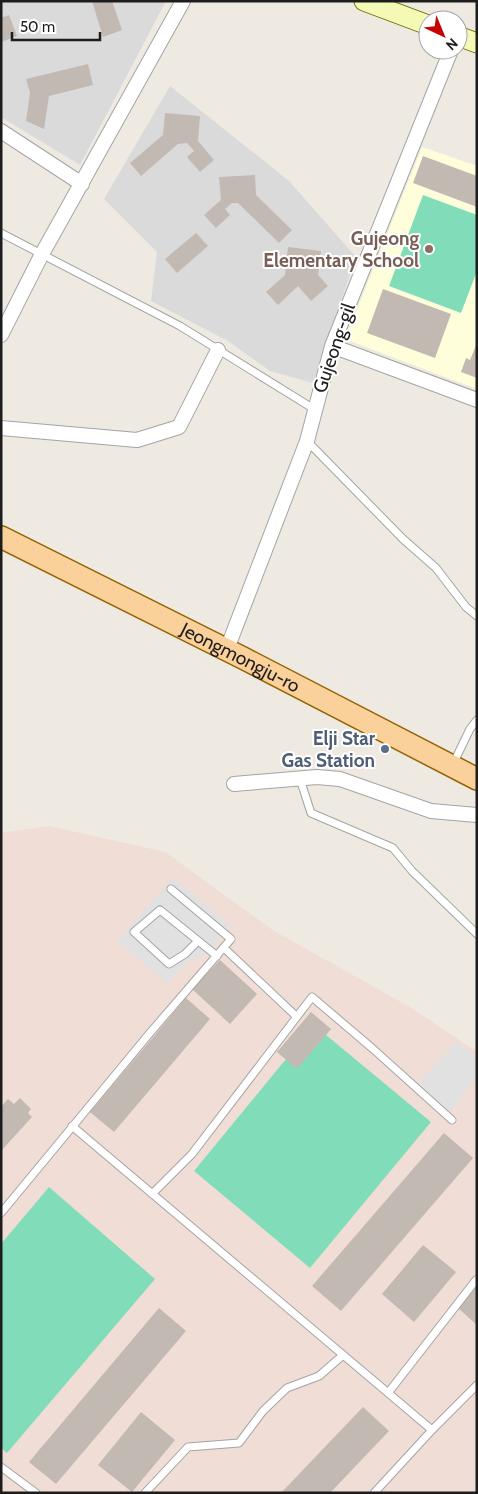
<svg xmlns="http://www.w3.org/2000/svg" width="478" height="1494" viewBox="0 0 478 1494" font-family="Cabin,sans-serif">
<rect width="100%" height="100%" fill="#eeeae2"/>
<!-- residential -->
<path fill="#dbdada" d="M1 1H166L80 165 1 117Z
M170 86 289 181 356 257 313 383 270 371 228 341 151 301 157 252 104 199Z"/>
<!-- education -->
<path fill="#fffedb" d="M422 147 477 166V389L350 341 348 332Z"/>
<!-- military -->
<path fill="#f0ddd5" d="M49 826 165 852 274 931 410 1007 477 1052V1493H1V833Z"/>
<!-- pitch -->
<path fill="#81ddb9" d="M423 195 477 215V271L461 313 389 286Z
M314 1025 431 1122 310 1268 194 1171Z
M49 1187 155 1279 7 1453 1 1448V1244Z"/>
<!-- parking -->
<path fill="#e1e1e1" d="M173 877 232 927 202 957 192 958 167 983 117 942Z
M456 1042 477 1057V1075L451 1112 418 1083Z"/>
<!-- building -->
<path fill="#c2b9b2" d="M92 1H112L122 30 103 37Z
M9 15 17 36 1 42V18Z
M88 64 93 85 49 96 44 129 26 121 30 93 26 79Z
M165 113 200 116 198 141 214 160 200 172 187 157 194 151 187 143 178 144 141 176 130 163 163 135Z
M423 156 477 176V207L413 183Z
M255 175 256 195 292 230 279 243 238 203H232L225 209 230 215 216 228 204 215 221 200 219 177Z
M196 233 208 246 177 273 165 259Z
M288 247 321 251 318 275 328 286 311 301 298 286 278 305 266 292 285 275Z
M383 289 451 314 435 358 367 333Z
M477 343V378L461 372 466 358 470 360Z
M220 960 257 994 230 1024 192 989Z
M186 998 210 1019 114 1132 90 1112Z
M311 1012 331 1029 297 1069 277 1052Z
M20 1098 31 1109 28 1113 32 1117 1 1151V1107L8 1099 14 1104Z
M444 1133 473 1158 341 1311 312 1286Z
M423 1245 456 1272 414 1322 382 1294Z
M477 1286V1325L458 1308Z
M159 1308 186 1331 56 1484 29 1462Z
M363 1407 389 1431 330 1493H281Z
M141 1412 175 1440 132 1492 98 1465Z"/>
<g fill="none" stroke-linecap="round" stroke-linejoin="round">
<defs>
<path id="lane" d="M1 233 180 326 314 409
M307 441 403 539 436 568 466 607 477 616
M453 764 470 729 477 720
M300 779 311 813 393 848 412 871 477 934
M198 941 185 954 169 964 134 932 160 910 217 956
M224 948 296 1016
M72 1126 432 1430 374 1493
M152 1194 192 1154 312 997 372 1048 452 1120
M1 1213 149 1034 231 939 171 889
M388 1393 476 1280
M432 1430 477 1385
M1 1467 36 1493
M145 1493 188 1447 239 1443 263 1411 287 1388 319 1376 343 1355"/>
<path id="street" d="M1 131 82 184
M1 335 42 254 183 1
M332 346 477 400
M1 428 137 440 179 427 218 350
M227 649 307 441 332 346 451 50
M234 784 317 777 340 779 431 811 477 815"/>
<path id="secondary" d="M364 1 428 25
M458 36 477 43"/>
<g id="primary">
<path id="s1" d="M1 537 243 658 477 779"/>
</g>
</defs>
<!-- lane casing -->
<use href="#lane" stroke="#a4a4a4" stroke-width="9"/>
<!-- street casing -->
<use href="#street" stroke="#a4a4a4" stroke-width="16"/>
<!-- secondary casing -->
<use href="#secondary" stroke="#677206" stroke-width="21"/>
<!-- primary casing -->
<use href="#primary" stroke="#946302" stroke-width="24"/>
<!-- lane -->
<use href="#lane" stroke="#fff" stroke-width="7"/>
<!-- street -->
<use href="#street" stroke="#fff" stroke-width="14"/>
<!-- secondary -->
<use href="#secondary" stroke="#f5f9b6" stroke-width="19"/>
<!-- primary -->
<use href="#primary" stroke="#fbd19b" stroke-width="21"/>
</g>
<!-- markers -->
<circle fill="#8d6e63" stroke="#fff" stroke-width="2" cx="429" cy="249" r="5"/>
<circle fill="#5c6f8a" stroke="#fff" stroke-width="2" cx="385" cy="749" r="5"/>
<g text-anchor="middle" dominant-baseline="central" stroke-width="4" stroke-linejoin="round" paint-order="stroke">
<!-- education labels -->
<g font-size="19" font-weight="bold" fill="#785e54" stroke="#fff" text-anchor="end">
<text x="419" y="238">Gujeong<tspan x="419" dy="22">Elementary School</tspan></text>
</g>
<!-- street labels -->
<g font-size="19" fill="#1d1d1d" stroke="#fff">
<text transform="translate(334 348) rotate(-71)">Gujeong-gil</text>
<text stroke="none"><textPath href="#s1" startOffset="268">Jeongmongju-ro</textPath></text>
</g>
<!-- service labels -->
<g font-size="19" font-weight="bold" fill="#4e5e75" stroke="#fff" text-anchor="end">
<text x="375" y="738">Elji Star<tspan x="375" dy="22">Gas Station</tspan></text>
</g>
</g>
<!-- border -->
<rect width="478" height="1494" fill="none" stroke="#1d1d1d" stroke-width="5"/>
<!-- north arrow -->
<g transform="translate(443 35) rotate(136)"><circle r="24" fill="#ffffff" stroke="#a5a5a5"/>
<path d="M0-4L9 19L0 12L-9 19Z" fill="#c70203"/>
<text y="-8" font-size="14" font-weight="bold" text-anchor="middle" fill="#1d1d1d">N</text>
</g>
<!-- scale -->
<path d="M12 32v8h88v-8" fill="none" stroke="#1d1d1d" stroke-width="2.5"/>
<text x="20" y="32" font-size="15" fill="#1d1d1d" stroke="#ffffff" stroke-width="4" paint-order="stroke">50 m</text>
</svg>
